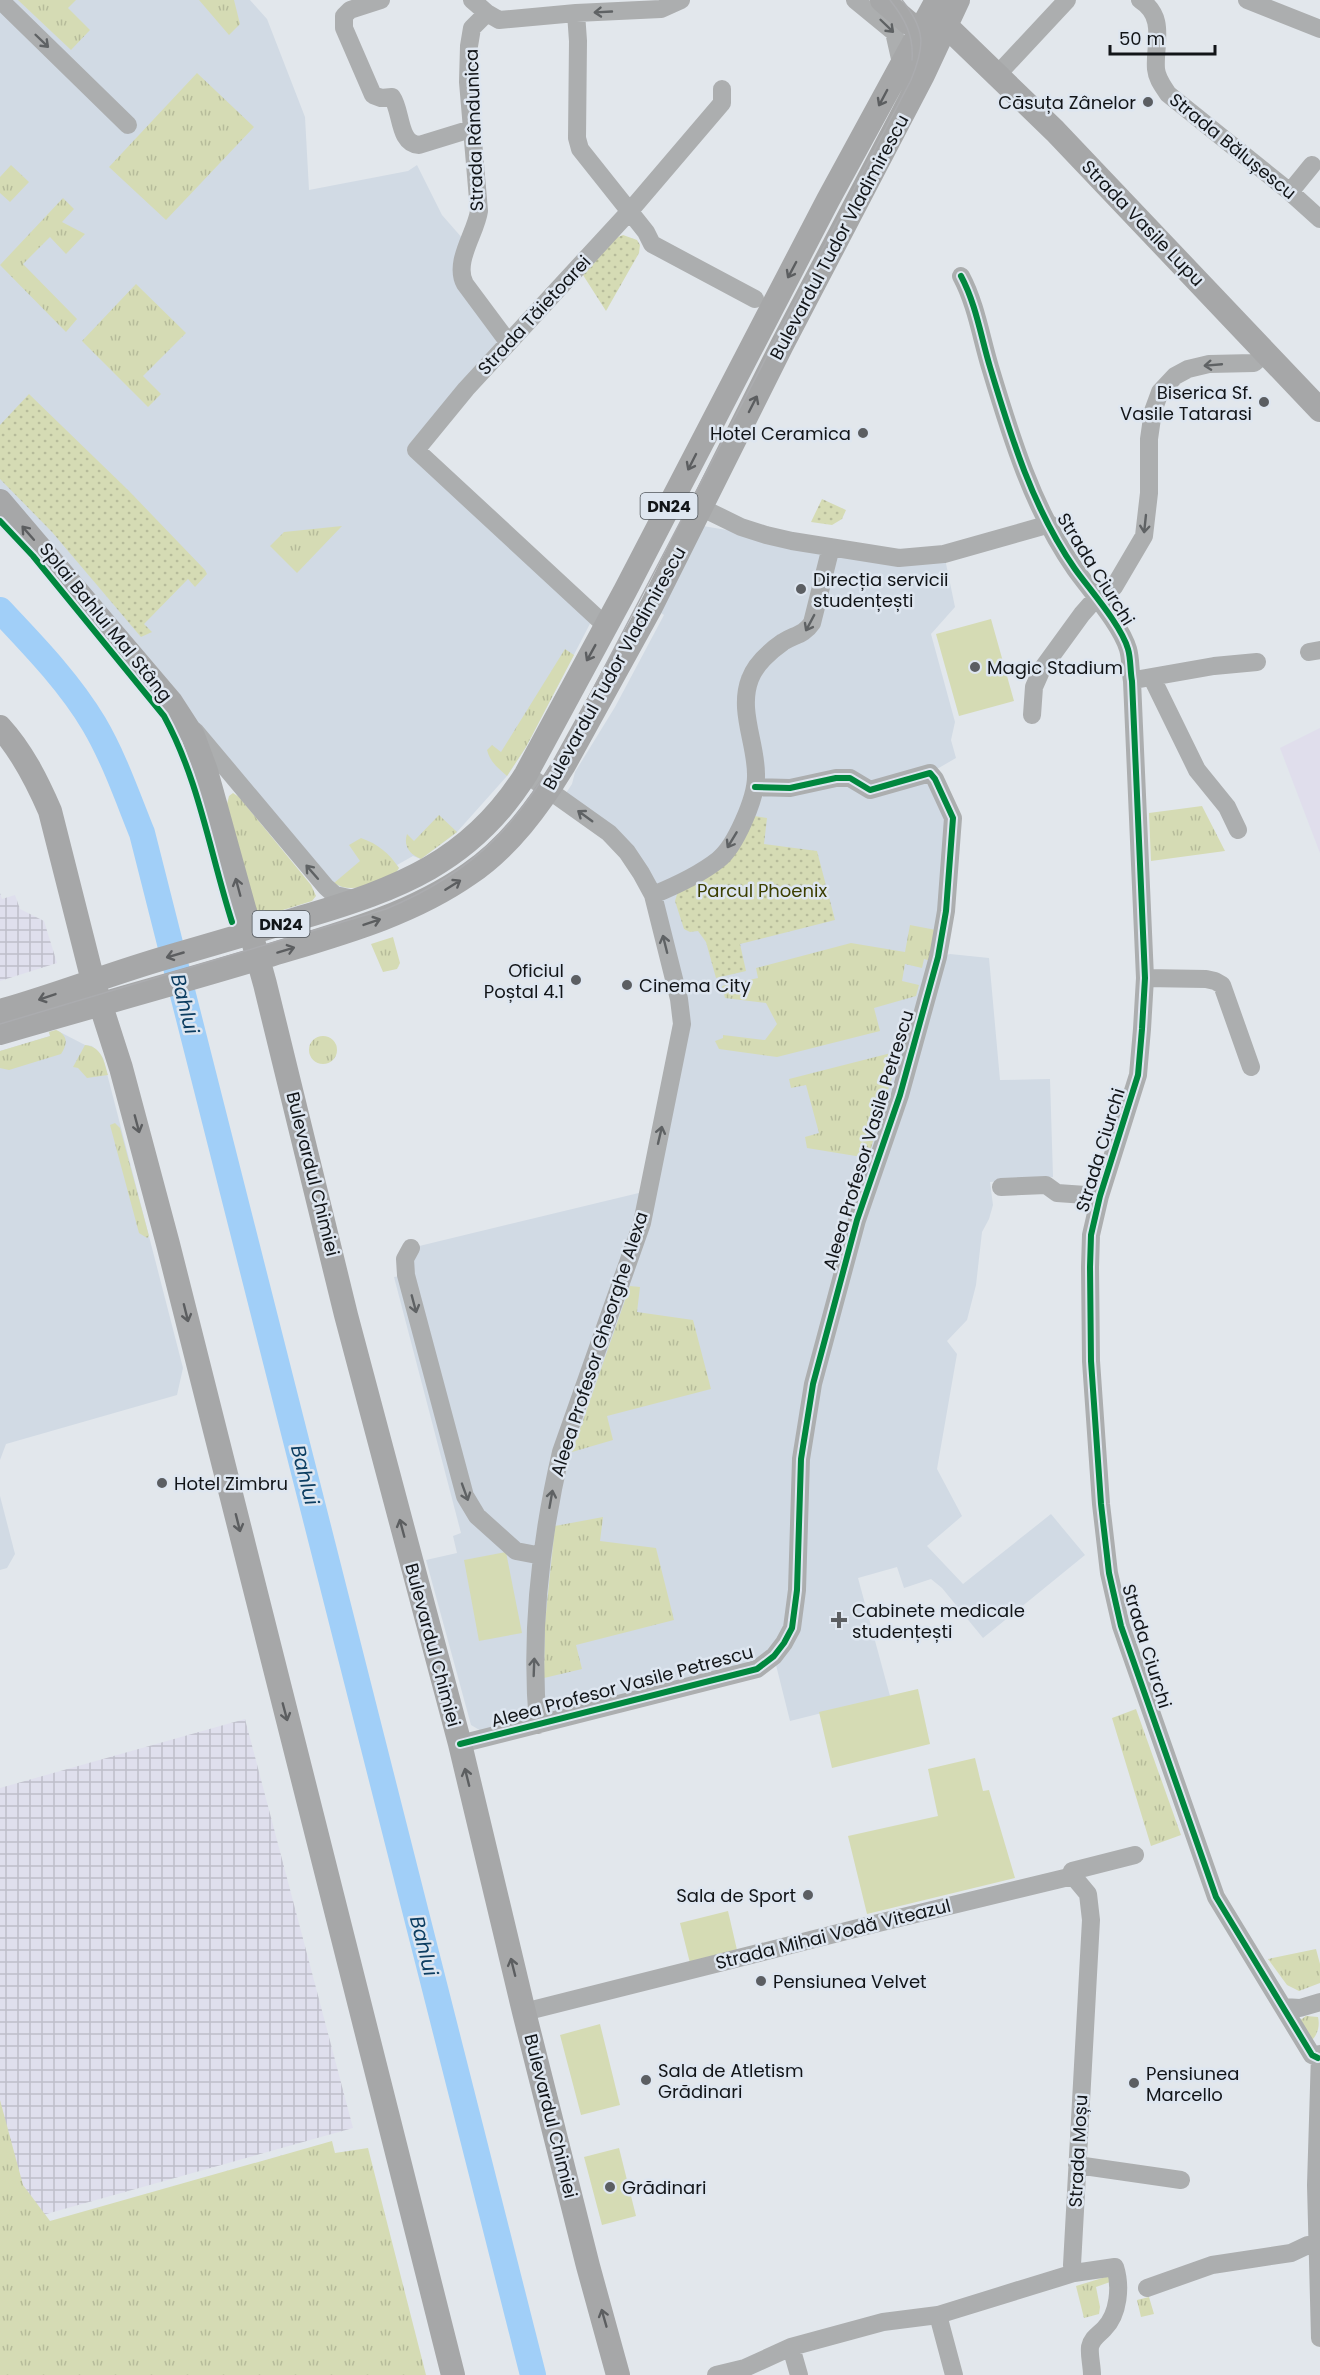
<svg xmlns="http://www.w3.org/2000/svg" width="1320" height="2375" viewBox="0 0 1320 2375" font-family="Poppins,sans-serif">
<defs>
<pattern id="industrial-grid" width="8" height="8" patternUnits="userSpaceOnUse" patternTransform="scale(1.5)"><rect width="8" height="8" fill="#dfdfed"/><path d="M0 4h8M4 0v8" fill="none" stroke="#bebeca"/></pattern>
<pattern id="grass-tufts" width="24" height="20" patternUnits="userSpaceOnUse" patternTransform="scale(1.5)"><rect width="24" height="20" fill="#d5dbb4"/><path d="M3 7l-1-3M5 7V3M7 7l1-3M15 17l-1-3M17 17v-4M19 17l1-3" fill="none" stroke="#b6bb9a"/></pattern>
<pattern id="park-dots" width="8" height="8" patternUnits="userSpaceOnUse" patternTransform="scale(1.5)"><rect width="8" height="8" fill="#d5dbb4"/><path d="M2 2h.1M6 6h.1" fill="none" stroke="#b6bb9a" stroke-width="1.8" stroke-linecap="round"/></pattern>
</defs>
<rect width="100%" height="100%" fill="#e2e7ec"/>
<!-- built -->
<path fill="#d1dae4" d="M0 0H250L267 19 305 117 309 190 408 171 417 165 442 215 463 239 462 262 508 342 416 450 594 616 526 747 507 776 457 832 421 859 413 856 397 865 399 868 342 888 334 883 0 517Z
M703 526 792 541 944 554 955 607 931 634 955 722 951 740 956 758 930 773 953 818 939 957 950 954 989 958 1000 1080 1050 1079 1053 1177 990 1182 993 1205 989 1219 982 1232 976 1285 967 1320 947 1341 957 1354 937 1469 962 1516 927 1546 963 1584 1051 1514 1085 1555 983 1638 942 1588 931 1579 904 1588 897 1567 858 1578 890 1696 790 1721 774 1657 483 1732 471 1725 426 1560 457 1553 453 1536 461 1533 394 1277 406 1275 411 1248 647 1191 682 1024 641 873 562 799 572 784 575 772 615 707 664 615 658 611Z
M56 1030 85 1045 92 1046 103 1058 183 1368 177 1395 6 1444 0 1460V1051L50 1036 49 1032Z
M0 1496 15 1554 7 1568 0 1570Z"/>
<!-- industrial -->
<path fill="url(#industrial-grid)" d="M0 893 2 899 15 895 20 909 44 921 57 963 0 981Z
M245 1719 353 2128 39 2216 0 2375V1788Z"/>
<!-- medical -->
<path fill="#e0deec" d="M1320 728V853L1280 748Z"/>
<!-- grass -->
<path fill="url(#grass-tufts)" d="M18 0H76L68 8 90 30 71 50Z
M199 0H234L240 24 229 35Z
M197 73 254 127 166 220 109 167Z
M11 165 29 182 10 202 0 193V177Z
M63 198 74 209 62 222 85 234 66 254 50 237 23 264 77 319 66 332 0 265Z
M136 284 186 333 143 376 161 394 148 407 82 341Z
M342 526 297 573 270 546 284 532Z
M565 649 574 655 526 747 507 776C498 768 490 762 487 750L492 745 501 752Z
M233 793 239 797 311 885 316 896 312 901 270 914 264 910 256 911 227 804 229 796Z
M1202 806 1225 851 1151 861 1149 813Z
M439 815 457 832 421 859C410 855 403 846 407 834L414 841Z
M361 838C378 844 389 853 399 868L396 873C375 881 354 896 334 883L360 861 349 845Z
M910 925 936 930 931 961 924 959 922 968 905 964 902 981 919 985 916 996 874 1008 880 1031 777 1057 719 1049 715 1041 723 1038V1035L765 1040 777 1024 766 1003 725 998 722 986 758 978 756 968 851 943 905 952Z
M393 937 400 963 397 969 383 972 371 944Z
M56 1030C68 1035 68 1044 61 1054L9 1070 0 1068V1051L50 1036 49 1032Z
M309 1050a14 14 0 1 1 28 0a14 14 0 1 1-28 0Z
M85 1045C102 1047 104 1061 108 1075L87 1078 78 1068 73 1067Z
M895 1052 897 1060 868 1158 807 1148 805 1137 819 1133 806 1085 791 1088 789 1079Z
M115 1123 120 1128 149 1236 147 1238 139 1233 110 1125Z
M630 1286 640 1287 637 1312 693 1320 711 1389 607 1416 613 1440 572 1452Z
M603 1517 600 1541 656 1548 674 1620 576 1645 582 1669 544 1678 545 1623 555 1526Z
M1136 1709 1181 1835 1151 1846 1112 1718Z
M1316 1949 1320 1964V1983L1299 1991 1287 1985 1268 1959Z
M1306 2016 1318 2017C1320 2026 1318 2035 1310 2042L1299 2021Z
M0 2100 23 2185 50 2221 332 2141 335 2153 368 2148 426 2375H0Z
M1109 2276 1110 2282 1096 2287 1100 2307 1099 2314 1084 2318 1076 2286Z
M1149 2297 1154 2314 1141 2317 1137 2300Z"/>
<!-- park -->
<path fill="url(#park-dots)" d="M623 235 637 240 640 245 639 253 606 311 583 275 616 238Z
M29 394 129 491 205 570 207 574 195 587 188 579 144 624 152 632 141 637 52 532 0 479V425Z
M822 499 846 510 842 519 832 525 811 522Z
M754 816 767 818 764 844 817 851 835 920 740 944 746 971 716 978 706 942 698 931 690 932 684 929 675 901 679 888Z"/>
<!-- pitch -->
<path fill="#d5dbb4" d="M991 619 1014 701 959 716 936 634Z
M506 1552 522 1633 479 1641 464 1560Z
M918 1689 930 1744 832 1768 819 1712Z
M975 1758 983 1791 989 1790 1015 1878 867 1914 848 1836 938 1816 928 1769Z
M728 1911 737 1950 690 1963 680 1923Z
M600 2024 620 2105 581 2115 560 2035Z
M619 2148 636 2216 602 2225 584 2157Z"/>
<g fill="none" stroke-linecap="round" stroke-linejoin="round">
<!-- river -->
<path stroke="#a1cff8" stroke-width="26" d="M0 610C33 645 69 682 94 724 114 758 127 796 142 833L533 2375"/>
<!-- minor -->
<path stroke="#acaeaf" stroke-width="18" d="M0 0 128 125
M381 0 350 10 344 16V28L373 95 381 98 392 97C402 111 398 144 419 145L471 129
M472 0 487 13 499 20 576 13 661 9 681 0
M855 0 894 32 901 63
M1140 0C1167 17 1154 45 1156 69 1157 79 1163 86 1168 94L1290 192 1320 219
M1247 0 1320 29
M487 13 472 28 469 46 468 82 479 211C476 233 453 262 465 284L508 342
M576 13 578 41 577 138 580 149 646 232 652 244 755 299
M998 74 1067 0
M1290 192 1312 165
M961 276C976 304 981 337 990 367 1011 437 1033 509 1075 569 1090 590 1121 625 1128 649 1131 659 1130 671 1132 681L1145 978 1142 1029 1138 1075 1100 1196 1091 1235 1090 1267 1091 1361 1101 1504 1109 1573 1121 1626 1216 1897 1312 2055 1318 2058
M700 507 741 527 766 535 792 541 899 558 944 554 1050 524
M606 626 416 450 466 389 629 212 722 103V89
M1309 652 1320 650
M1152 678 1197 770 1227 807 1238 830
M1140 679 1214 666 1257 662
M1032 715 1034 687 1042 669 1082 614 1097 597 1114 587 1144 536 1149 493V439L1153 411 1160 392 1175 376 1188 369 1209 364 1254 363 1267 352
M195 731 326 887 335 895 359 900
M526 774 609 833 627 852 641 873 653 895 679 999 682 1024 642 1223 561 1452C540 1542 530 1634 538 1725
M653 895C675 886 699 875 718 860 735 847 757 797 756 774 756 743 738 710 750 679 755 665 770 651 783 642 794 635 804 635 812 623L831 547
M1145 978 1206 979 1215 981 1222 985 1251 1067
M1001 1187 1046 1185 1057 1193 1100 1196
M411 1248 405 1259 406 1275 465 1496 477 1516 516 1551 542 1556
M460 1744 757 1669 774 1656 784 1643 792 1628 797 1590 801 1459 813 1384 857 1220 900 1095 938 957 946 911 953 818 935 779 930 773 870 790 850 778H836L790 788 755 787
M1073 1876 1088 1894 1091 1920 1072 2265 1074 2273
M1283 2007 1300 2008 1320 2002
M524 2012 870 1925 1073 1876 1072 1871 1135 1855
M1320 2054 1316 2185 1320 2338
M1077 2165 1181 2180
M1147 2288 1212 2265 1291 2253 1308 2245H1317
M938 2315 954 2375
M791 2347 799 2375
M716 2375 745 2368 791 2347 883 2322 938 2315 1074 2273 1115 2267C1121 2286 1119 2314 1104 2329 1098 2335 1092 2338 1090 2347 1089 2355 1092 2366 1092 2375"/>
<!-- major -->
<path stroke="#a6a7a8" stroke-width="24" d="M882 0 909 23 935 33
M937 17 1055 131 1320 410
M0 501 171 702 193 736 206 771 265 984 346 1315 460 1744 524 2012 588 2266 618 2375
M0 727C22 751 37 781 50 811L93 981 121 1068 168 1244 453 2375
M0 1011C57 995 112 973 168 957 213 944 258 931 303 917 398 889 471 862 526 774L625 591 828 200 937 0
M0 1033C89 1007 178 983 267 956 336 935 409 916 469 874 509 847 539 806 564 765L651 607 782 345 923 75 958 0"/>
<!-- tram -->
<path stroke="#abacaf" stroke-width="1.5" d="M890 0C905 19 914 36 912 60
M0 1024 386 909C477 871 520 822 568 737L911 80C925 46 926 30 902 0"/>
<defs>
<path id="cycleway" d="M961 276C976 304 981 337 990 367 1011 437 1033 509 1075 569 1090 590 1121 625 1128 649 1131 659 1130 671 1132 681L1145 978 1142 1029 1138 1075 1100 1196 1091 1235 1090 1267 1091 1361 1101 1504 1109 1573 1121 1626 1216 1897 1312 2055 1318 2058
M0 521 33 556 164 716C199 780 210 853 232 922
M460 1744 757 1669 774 1656 784 1643 792 1628 797 1590 801 1459 813 1384 857 1220 900 1095 938 957 946 911 953 818 935 779 930 773 870 790 850 778H836L790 788 755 787"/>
</defs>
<!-- cycleway casing -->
<use href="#cycleway" stroke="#dee6f0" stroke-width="10"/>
<!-- cycleway -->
<use href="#cycleway" stroke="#00873e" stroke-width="6"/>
</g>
<!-- one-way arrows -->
<defs><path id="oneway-shaft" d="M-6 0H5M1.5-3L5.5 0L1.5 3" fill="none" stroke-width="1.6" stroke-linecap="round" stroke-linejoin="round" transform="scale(1.5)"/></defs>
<g stroke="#5f6264">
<use href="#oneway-shaft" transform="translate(603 12) rotate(177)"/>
<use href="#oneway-shaft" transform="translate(887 26) rotate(44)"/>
<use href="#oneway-shaft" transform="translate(42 41) rotate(44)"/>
<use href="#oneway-shaft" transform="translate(1213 365) rotate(175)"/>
<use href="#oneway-shaft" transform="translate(1145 524) rotate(96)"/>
<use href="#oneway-shaft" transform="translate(810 623) rotate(118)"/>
<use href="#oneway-shaft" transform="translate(585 816) rotate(-144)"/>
<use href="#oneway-shaft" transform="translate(732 840) rotate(121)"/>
<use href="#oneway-shaft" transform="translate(312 872) rotate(-131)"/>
<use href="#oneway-shaft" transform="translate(665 944) rotate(-104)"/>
<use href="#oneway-shaft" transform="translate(660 1135) rotate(-77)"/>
<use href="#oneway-shaft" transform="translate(414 1304) rotate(75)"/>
<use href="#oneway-shaft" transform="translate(465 1492) rotate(70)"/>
<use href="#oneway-shaft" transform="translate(551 1499) rotate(-80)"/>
<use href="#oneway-shaft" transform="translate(534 1667) rotate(-88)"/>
</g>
<g stroke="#5c5e60">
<use href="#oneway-shaft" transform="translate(883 98) rotate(118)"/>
<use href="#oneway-shaft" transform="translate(792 270) rotate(118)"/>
<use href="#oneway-shaft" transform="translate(753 404) rotate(-63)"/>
<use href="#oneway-shaft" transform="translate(692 462) rotate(117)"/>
<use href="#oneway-shaft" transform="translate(28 533) rotate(-131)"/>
<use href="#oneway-shaft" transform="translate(591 653) rotate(119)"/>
<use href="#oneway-shaft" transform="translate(453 885) rotate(-32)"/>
<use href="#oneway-shaft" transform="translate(238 887) rotate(-105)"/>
<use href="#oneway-shaft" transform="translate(372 922) rotate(-19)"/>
<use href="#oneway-shaft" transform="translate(286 950) rotate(-17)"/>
<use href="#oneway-shaft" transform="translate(175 955) rotate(164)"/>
<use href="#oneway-shaft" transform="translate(47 997) rotate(161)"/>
<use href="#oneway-shaft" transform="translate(137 1124) rotate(75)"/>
<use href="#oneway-shaft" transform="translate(186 1313) rotate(76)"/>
<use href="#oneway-shaft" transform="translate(238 1523) rotate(76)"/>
<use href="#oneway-shaft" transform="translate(402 1528) rotate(-105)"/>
<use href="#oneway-shaft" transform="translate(285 1712) rotate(75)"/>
<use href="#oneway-shaft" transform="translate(467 1777) rotate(-104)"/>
<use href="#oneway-shaft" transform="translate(513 1967) rotate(-104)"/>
<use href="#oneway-shaft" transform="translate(604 2318) rotate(-106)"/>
</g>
<!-- markers -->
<g fill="#5b5e62" stroke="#dee6f0" stroke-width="2">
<circle cx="1148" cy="102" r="6"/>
<circle cx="1264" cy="402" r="6"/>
<circle cx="863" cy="433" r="6"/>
<circle cx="801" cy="589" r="6"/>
<circle cx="975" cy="667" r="6"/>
<circle cx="576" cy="980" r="6"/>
<circle cx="627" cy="985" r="6"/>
<circle cx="162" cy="1483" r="6"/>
<path d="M836 1611h6v6h6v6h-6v6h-6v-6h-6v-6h6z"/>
<circle cx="808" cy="1895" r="6"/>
<circle cx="761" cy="1981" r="6"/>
<circle cx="646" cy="2080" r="6"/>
<circle cx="1134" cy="2083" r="6"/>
<circle cx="610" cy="2187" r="6"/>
</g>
<g text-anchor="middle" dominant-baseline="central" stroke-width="5" stroke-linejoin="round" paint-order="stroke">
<!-- shield labels -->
<g fill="#dee6f0" stroke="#4f5459" stroke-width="1.5">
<rect x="640.5" y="493" width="57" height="26" rx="4.5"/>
<rect x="252.5" y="911" width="57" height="26" rx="4.5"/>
</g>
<g font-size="16" font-weight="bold" fill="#121518">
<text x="669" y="506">DN24</text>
<text x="281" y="924">DN24</text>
</g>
<!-- poi labels -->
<g font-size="18" fill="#121518" stroke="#dee6f0" text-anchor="start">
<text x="1136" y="102" text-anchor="end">Căsuța Zânelor</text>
<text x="1252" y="392" text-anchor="end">Biserica Sf.<tspan x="1252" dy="21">Vasile Tatarasi</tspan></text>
<text x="851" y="433" text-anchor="end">Hotel Ceramica</text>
<text x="813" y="579">Direcția servicii<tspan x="813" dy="21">studențești</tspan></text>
<text x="987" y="667">Magic Stadium</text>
<text x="564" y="970" text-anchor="end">Oficiul<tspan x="564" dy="21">Poștal 4.1</tspan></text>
<text x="639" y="985">Cinema City</text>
<text x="174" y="1483">Hotel Zimbru</text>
<text x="852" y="1610">Cabinete medicale<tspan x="852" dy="21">studențești</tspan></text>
<text x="796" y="1895" text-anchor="end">Sala de Sport</text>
<text x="773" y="1981">Pensiunea Velvet</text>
<text x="658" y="2070">Sala de Atletism<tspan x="658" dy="21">Grădinari</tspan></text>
<text x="1146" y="2073">Pensiunea<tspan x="1146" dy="21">Marcello</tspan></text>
<text x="622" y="2187">Grădinari</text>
</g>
<!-- street labels -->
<g font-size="18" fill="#121518" stroke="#dee6f0">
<text transform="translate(474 130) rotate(-92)">Strada Rândunica</text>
<text transform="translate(1233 146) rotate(39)">Strada Bălușescu</text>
<text transform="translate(1143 223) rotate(46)">Strada Vasile Lupu</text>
<text transform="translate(839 237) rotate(-62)">Bulevardul Tudor Vladimirescu</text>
<text transform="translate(534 315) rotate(-47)">Strada Tăietoarei</text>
<text transform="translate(1096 569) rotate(58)">Strada Ciurchi</text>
<text transform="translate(106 622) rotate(51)">Splai Bahlui Mal Stâng</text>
<text transform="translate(614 668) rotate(-61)">Bulevardul Tudor Vladimirescu</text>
<text transform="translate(868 1140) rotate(-73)">Aleea Profesor Vasile Petrescu</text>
<text transform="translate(1100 1150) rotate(-73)">Strada Ciurchi</text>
<text transform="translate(313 1174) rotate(76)">Bulevardul Chimiei</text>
<text transform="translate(599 1344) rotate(-72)">Aleea Profesor Gheorghe Alexa</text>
<text transform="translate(433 1645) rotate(75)">Bulevardul Chimiei</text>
<text transform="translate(1147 1646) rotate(73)">Strada Ciurchi</text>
<text transform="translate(622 1686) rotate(-15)">Aleea Profesor Vasile Petrescu</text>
<text transform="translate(833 1934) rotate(-14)">Strada Mihai Vodă Viteazul</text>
<text transform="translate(551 2116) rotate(76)">Bulevardul Chimiei</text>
<text transform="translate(1078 2151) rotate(-87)">Strada Moșu</text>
</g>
<!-- park labels -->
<g font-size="18" fill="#3b3e00" stroke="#dee6f0">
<text x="762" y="890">Parcul Phoenix</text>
</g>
<!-- water labels -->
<g font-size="20" font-style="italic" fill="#0c3d61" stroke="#dee6f0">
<text transform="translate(185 1004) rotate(76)">Bahlui</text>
<text transform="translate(305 1475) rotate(76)">Bahlui</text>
<text transform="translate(424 1946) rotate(76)">Bahlui</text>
</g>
</g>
<!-- scale -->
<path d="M1110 45v9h105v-9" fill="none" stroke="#121518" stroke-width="3"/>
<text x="1119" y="45" font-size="18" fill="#121518" stroke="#dee6f0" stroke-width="4.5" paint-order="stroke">50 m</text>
</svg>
